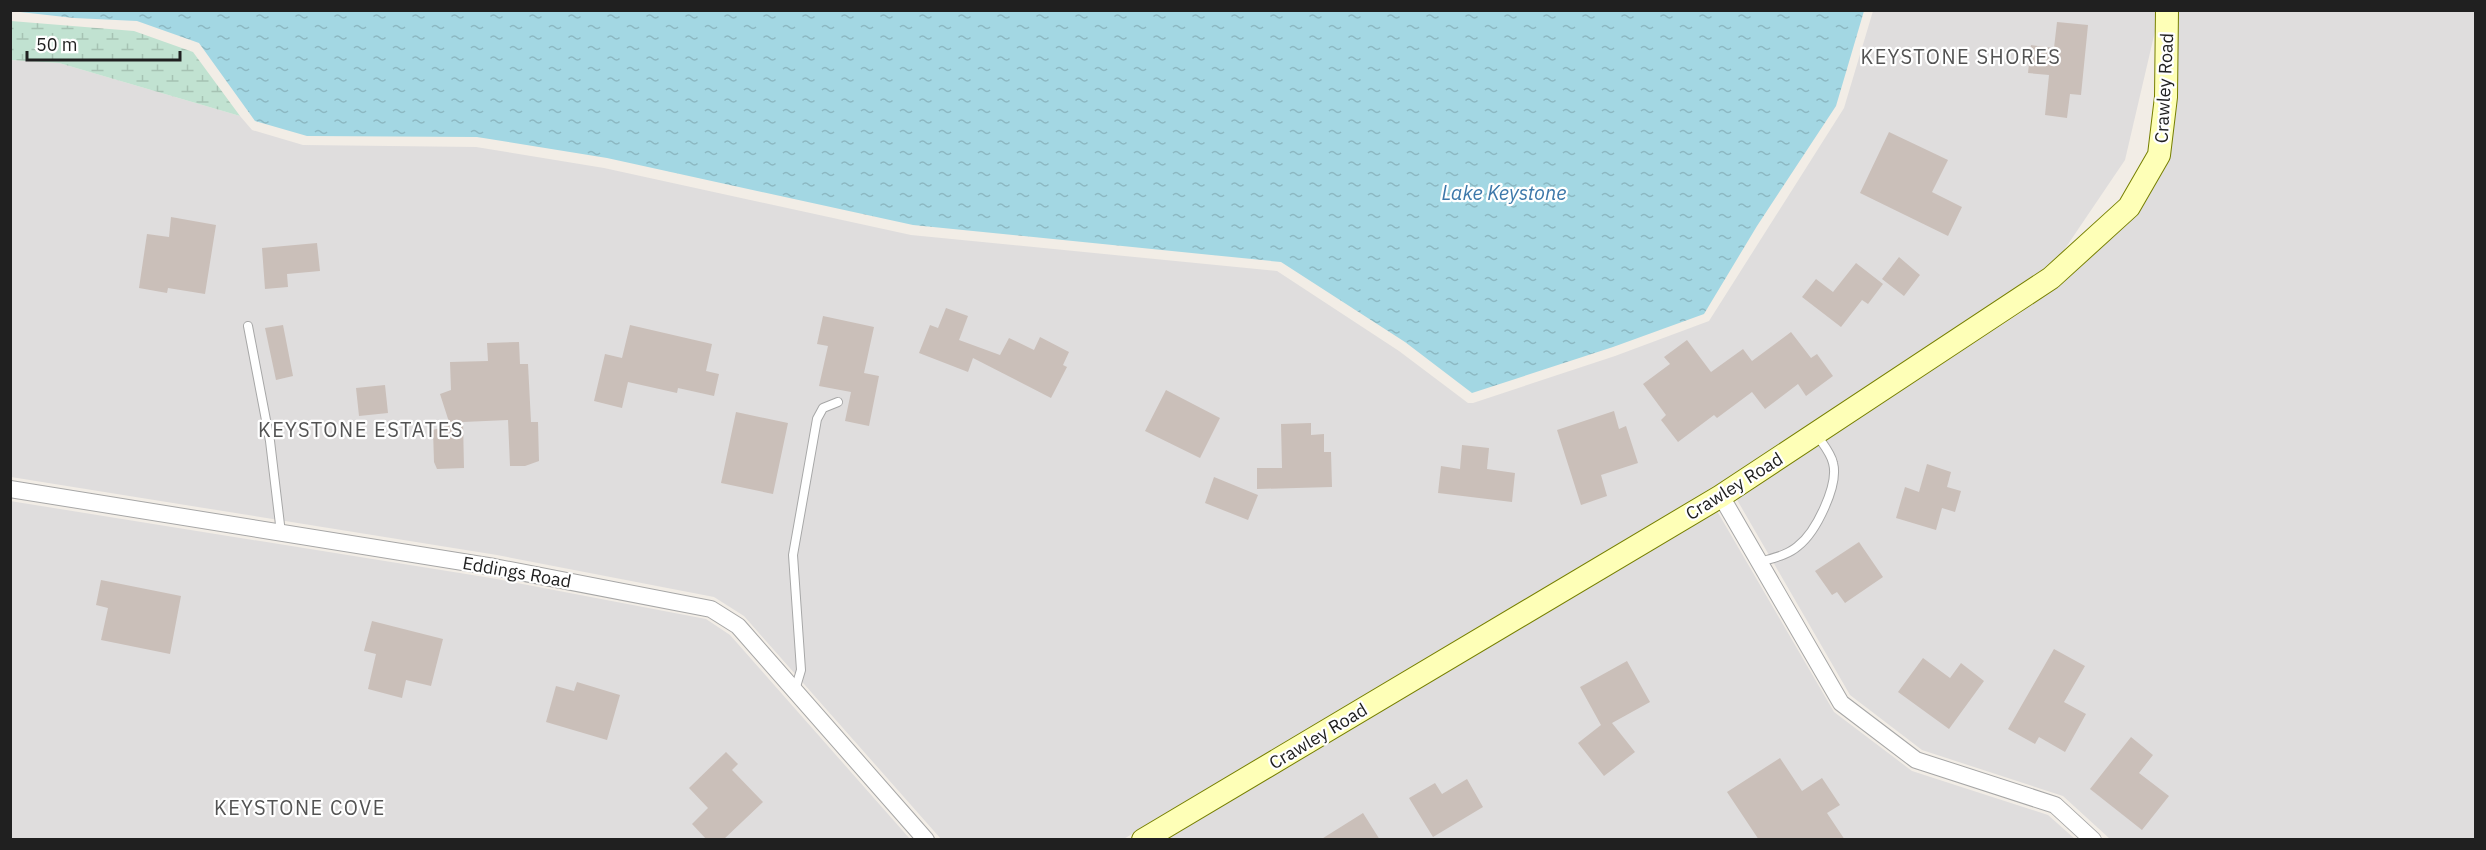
<svg xmlns="http://www.w3.org/2000/svg" width="2486" height="850" viewBox="0 0 2486 850" font-family="'IBM Plex Sans',sans-serif">
<defs>
<pattern id="wetland-marsh" width="20" height="14" patternUnits="userSpaceOnUse" patternTransform="scale(1.5)"><rect width="20" height="14" fill="#c1e2d1"/><path d="M1 5h8M5 5V1M11 12h8M15 12V8" fill="none" stroke="#a6c2b3"/></pattern>
<pattern id="water-ripples" width="26" height="14" patternUnits="userSpaceOnUse" patternTransform="scale(1.5)"><rect width="26" height="14" fill="#a3d7e3"/><path d="M2 4q2-2 4 0t4 0M15 11q2-2 4 0t4 0" fill="none" stroke="#8cb8c2"/></pattern>
</defs>
<rect width="100%" height="100%" fill="#f2ede6"/>
<!-- residential -->
<path fill="#dfdddd" d="M1873 11H2155L2156 27 2125 160 2060 256 2046 269 1716 486 1122 840 941 839 744 616 714 597 497 555 11 477 10 60 59 63 240 116 252 130 303 145 476 147 604 168 911 235 1277 271 1399 351 1468 403H1473L1615 356 1709 321 1844 108Z
M2178 11H2475V839H2110L2063 796 1922 750 1850 695 1736 498 2022 312 2169 160 2178 95Z
M10 501 491 578 706 619 730 635 910 839H11Z
M1717 511 1834 712 1912 771 2048 815 2075 839 1164 840Z"/>
<!-- wetland -->
<path fill="url(#wetland-marsh)" d="M11 21 134 31 193 52 240 116 59 63 11 60Z"/>
<!-- water -->
<path fill="url(#water-ripples)" d="M11 11V10L1864 11 1836 106 1757 226 1704 314 1613 347 1472 393 1405 342 1281 262 913 225 607 158 477 137 307 136 255 121 199 43 137 21 74 18Z"/>
<!-- building -->
<path fill="#cabfb9" d="M2057 22 2088 25 2081 95 2070 94 2067 118 2045 115 2049 75 2028 73 2031 45 2054 48Z
M1889 132 1948 160 1932 192 1962 207 1948 236 1860 193Z
M171 217 216 225 205 294 168 288 167 293 139 288 147 234 169 237Z
M317 243 320 271 287 274 288 287 265 289 262 248Z
M1899 257 1920 275 1904 296 1882 279Z
M1856 263 1883 284 1868 304 1862 300 1841 327 1802 297 1816 279 1833 292Z
M946 308 968 316 959 340 1000 355 1009 338 1034 350 1040 337 1069 352 1063 365 1067 367 1051 398 973 358 968 372 919 353 930 325 938 328Z
M823 316 874 327 864 373 879 376 869 426 845 421 851 392 819 386 828 346 817 344Z
M283 325 293 376 276 380 265 328Z
M630 325 712 344 706 371 719 374 714 396 678 388 677 393 628 382 622 408 594 401 605 354 622 358Z
M1791 332 1811 358 1817 354 1833 376 1806 396 1798 384 1765 409 1752 392 1717 418 1714 415 1678 442 1661 420 1666 415 1643 384 1670 364 1664 357 1687 340 1711 372 1743 349 1752 361Z
M519 342 520 364H528L531 422H538L539 461 525 466H510L508 420 463 422 464 468 437 469 434 462 433 430 460 422H449L440 394 451 390 450 362 488 361 487 343Z
M385 385 388 413 359 416 356 388Z
M1166 390 1220 418 1200 458 1145 431Z
M1614 411 1619 429 1626 426 1638 463 1601 475 1607 496 1581 505 1557 430Z
M736 412 788 423 773 494 721 483Z
M1311 423V435L1324 434V452H1331L1332 487 1257 489V468H1282L1281 424Z
M1462 445 1489 448 1487 469 1515 473 1512 502 1438 493 1441 466 1460 469Z
M1927 464 1951 472 1947 487 1961 491 1955 512 1942 508 1936 530 1896 518 1905 487 1919 492Z
M1214 477 1258 495 1248 520 1205 503Z
M1859 542 1883 577 1845 603 1837 592 1832 595 1815 571Z
M101 580 181 596 170 654 101 640 108 608 96 605Z
M372 621 443 639 431 686 406 680 402 698 368 689 376 654 364 651Z
M2054 649 2085 666 2064 702 2086 714 2065 752 2039 737 2035 744 2008 729Z
M1923 658 1950 678 1961 663 1984 681 1949 729 1898 692Z
M1627 661 1650 702 1612 723 1635 752 1604 776 1578 743 1601 725 1580 687Z
M577 682 620 695 607 740 546 722 556 686 574 691Z
M2131 737 2153 755 2139 773 2169 796 2142 830 2090 789Z
M726 752 738 764 732 770 763 802 723 840H707L692 824 708 808 689 788Z
M1780 758 1802 791 1822 778 1840 805 1827 813 1845 840H1759L1727 792Z
M1467 779 1483 807 1433 837 1409 798 1435 783 1442 794Z
M1363 813 1380 840H1320Z"/>
<g fill="none" stroke-linecap="round" stroke-linejoin="round">
<defs>
<path id="lane" d="M248 326 270 441 281 533
M1760 562C1773 558 1788 555 1798 546 1816 532 1839 485 1833 463 1831 453 1822 443 1817 435
M795 690 801 670 793 555 817 419 823 408 838 402"/>
<path id="street" d="M10 489 494 567 711 609 738 626 926 840
M1721 496 1841 703 1916 760 2055 805 2093 840"/>
<path id="secondary" d="M1143 840 1721 496 2051 278 2129 207 2159 155 2166 97 2167 10"/>
</defs>
<!-- lane casing -->
<use href="#lane" stroke="#a7a7a7" stroke-width="10"/>
<!-- street casing -->
<use href="#street" stroke="#a7a7a7" stroke-width="18"/>
<!-- secondary casing -->
<use href="#secondary" stroke="#767f00" stroke-width="24"/>
<!-- lane -->
<use href="#lane" stroke="#fff" stroke-width="8"/>
<!-- street -->
<use href="#street" stroke="#fff" stroke-width="16"/>
<!-- secondary -->
<use href="#secondary" stroke="#feffb7" stroke-width="22"/>
</g>
<g text-anchor="middle" dominant-baseline="central" stroke-width="4.5" stroke-linejoin="round" paint-order="stroke">
<!-- street labels -->
<g font-size="18" fill="#202020" stroke="#fff">
<text transform="translate(2164 88) rotate(-87)">Crawley Road</text>
<text transform="translate(1734 486) rotate(-32)">Crawley Road</text>
<text transform="translate(517 572) rotate(10)">Eddings Road</text>
<text transform="translate(1318 736) rotate(-31)">Crawley Road</text>
</g>
<!-- neighbourhood labels -->
<g font-size="20" letter-spacing="1.5" fill="#535353" stroke="#fff">
<text x="1961" y="56">KEYSTONE SHORES</text>
<text x="361" y="429">KEYSTONE ESTATES</text>
<text x="300" y="807">KEYSTONE COVE</text>
</g>
<!-- water labels -->
<g font-size="20" font-style="italic" fill="#3d78aa" stroke="#fff">
<text x="1504" y="192">Lake Keystone</text>
</g>
</g>
<!-- border -->
<rect width="2486" height="850" fill="none" stroke="#202020" stroke-width="24"/>
<!-- scale -->
<path d="M27 51v9h153v-9" fill="none" stroke="#202020" stroke-width="3"/>
<text x="36" y="51" font-size="18" fill="#202020" stroke="#ffffff" stroke-width="4.5" paint-order="stroke">50 m</text>
</svg>
